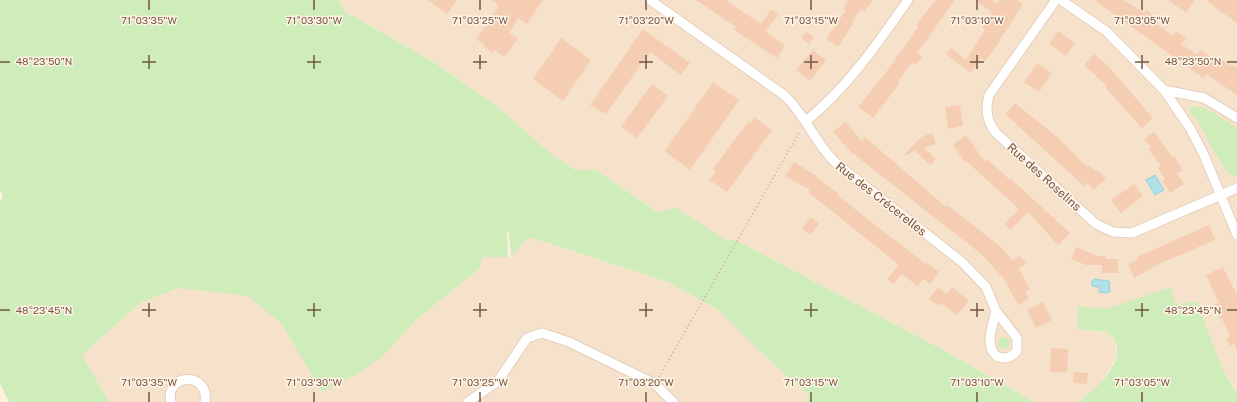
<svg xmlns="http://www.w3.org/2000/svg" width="1237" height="402" viewBox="0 0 1237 402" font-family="'Public Sans',sans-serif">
<rect width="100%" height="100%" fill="#fef1dd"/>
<!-- residential -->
<path fill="#f6e2cb" d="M339 0H1237V395L1221 366 1197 301 1176 304 1170 287 1123 305 1108 309 1094 308 1077 329 1107 332 1116 342V356L1110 369 1092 393 1078 402H1034L943 350 736 240H726L675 207 659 213 596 170H575L549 152 497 106 435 63 344 11Z
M529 237 668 282 717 309 772 363 810 396 806 402H109L82 355 140 303 178 287 249 296 281 323 322 392 383 356 416 320 480 268 483 257H511Z"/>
<!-- green -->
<path fill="#cfecbb" d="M0 0H339L344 11 435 63 497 106 549 152 575 170H596L659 213 675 207 726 240H736L943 350 1034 402H806L810 396 772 363 717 309 668 282 529 237 511 257 509 233 507 232 508 257H483L480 268 416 320 383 356 358 374 322 392 281 323 248 296 178 288 140 303 82 355 109 402H9L0 383V203L3 194 0 191Z
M1191 106 1206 108 1237 128V176L1229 174 1224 168 1197 120 1190 112Z
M1170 287 1176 304 1197 301 1221 366 1237 395V402H1078C1093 392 1126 362 1115 341 1114 338 1109 334 1107 332L1077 329 1078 306 1108 309Z
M998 343a6 6 0 1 1 12 0a6 6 0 1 1-12 0Z"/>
<!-- water -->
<path fill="#b1e0e8" stroke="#96d0db" d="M1155 175 1164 190 1155 195 1146 180Z
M1094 279 1109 281 1110 291 1107 293 1099 292V287L1092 286V281Z"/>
<!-- building -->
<path fill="#f5cdb2" d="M427 0H457L447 14Z
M491 0H543L527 24 518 18 509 33 518 38 505 57 494 50 493 53 484 47 485 45 476 39 499 6Z
M696 0H726L761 24 771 9 778 14 766 32 785 45 777 58 734 30 736 27Z
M847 0H873L865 12 861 9 852 22 853 24 838 47 826 39 846 10 843 9 848 1Z
M936 0H955L917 53 922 57 916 65 912 62 898 82 900 83 873 118 858 107 890 67 918 27 916 25Z
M975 0H992L997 4 1000 0H1017L1023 4 993 51 985 61 981 58 971 73 946 54 951 48 966 60 985 30 982 27 992 12Z
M1094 0H1124L1144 13 1146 10 1157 18 1154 22 1173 36 1176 31 1186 38 1181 44 1197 55 1201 50 1217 61 1219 58 1230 66 1231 64 1237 68V95L1206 74 1203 78Z
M1168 0H1195L1186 13Z
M1207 0H1237V23L1217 9Z
M643 29 690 63 681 75 650 52 606 114 590 105Z
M806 31 814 37 809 44 801 38Z
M1058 31 1075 43 1066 56 1049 44Z
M561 38 591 60 563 101 533 79Z
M813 50 826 60 810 81 796 70Z
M1094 54 1108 66 1153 118 1142 128 1106 88 1107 86 1084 65Z
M1037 63 1052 73 1039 92 1024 82Z
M713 82 739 100 690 170 665 151Z
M652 84 668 96 637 138 621 127Z
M1015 103 1057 137 1087 167 1089 165 1095 171 1097 170 1106 178 1094 190 1087 183 1084 186 1005 114Z
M960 105 963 126 948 129 945 107Z
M754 117 772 130 727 192 709 180 716 171 713 169 748 122 750 124Z
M845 122 862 141 865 137 946 207 947 205 1001 247 1013 261 1019 256 1026 263 1019 269 1030 289 1025 292 1029 299 1018 305 1004 279 981 254 851 152 833 132Z
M1154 132 1173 158 1175 157 1183 170 1177 173 1184 184 1170 193 1162 181 1165 179 1158 168 1161 166 1148 149 1151 148 1144 139Z
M932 133 936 144 924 148 936 159 930 165 915 151 903 156 921 137Z
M966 135 985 162 987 159 1010 180 1011 179 1070 233 1058 245 1028 212 1010 230 1004 224 1019 209 966 161 965 162 953 145Z
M794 162 817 176 816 177 839 194 838 196 918 258 925 264 926 262 939 272 930 284 924 279 917 286 902 274 894 284 887 279 899 265 808 192 810 190 785 176Z
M1134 184 1143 196 1121 213 1111 200Z
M811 217 819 224 810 235 802 229Z
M1209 225 1215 240 1159 264 1134 278 1128 264 1138 260 1137 257Z
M1076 247 1097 256H1106V259H1118V273H1102V265H1086L1071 259Z
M1223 267 1237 295V350L1234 344 1230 346 1226 338 1230 336 1222 319H1220L1214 304 1219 303 1206 275Z
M938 287 946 294 952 287 969 301 957 315 941 303 939 306 929 299Z
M1043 302 1052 320 1036 328 1027 310Z
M1051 348 1068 349 1067 372H1050Z
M1073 372 1088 373 1087 384 1073 383Z"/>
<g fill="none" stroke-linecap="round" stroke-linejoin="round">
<defs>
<path id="minor" d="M650 0 784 95C806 115 815 144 837 164L962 262 986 287 996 311 1017 338V351C1011 358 1006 359 998 357 983 346 993 326 996 311
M1056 0 989 95C985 110 987 121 996 133L1096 224 1113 232 1132 233 1237 188
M1061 0 1106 31 1164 90 1190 128 1204 155 1237 235
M1164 90 1204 98 1237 118
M806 121C847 88 878 43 908 0
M171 402C164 373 210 371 205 402
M468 402 498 381 527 338 542 333 569 342 655 384 673 402"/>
</defs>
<!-- minor casing -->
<use href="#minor" stroke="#e4cebc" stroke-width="11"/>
<!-- path -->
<path stroke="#d9b096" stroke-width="2" stroke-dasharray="1 3" stroke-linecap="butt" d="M659 377 800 131"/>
<!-- minor -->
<use href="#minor" stroke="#fff" stroke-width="9"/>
</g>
<!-- ticks -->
<path fill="none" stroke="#755544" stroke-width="1.5" d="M149 0V10M314 0V10M480 0V10M646 0V10M811 0V10M977 0V10M1142 0V10M149 55V69M314 55V69M480 55V69M646 55V69M811 55V69M977 55V69M1142 55V69M0 62H10M142 62H156M307 62H321M473 62H487M639 62H653M804 62H818M970 62H984M1135 62H1149M1227 62H1237M149 303V317M314 303V317M480 303V317M646 303V317M811 303V317M977 303V317M1142 303V317M0 310H10M142 310H156M307 310H321M473 310H487M639 310H653M804 310H818M970 310H984M1135 310H1149M1227 310H1237M149 392V402M314 392V402M480 392V402M646 392V402M811 392V402M977 392V402M1142 392V402"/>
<g text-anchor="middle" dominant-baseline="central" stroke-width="3" stroke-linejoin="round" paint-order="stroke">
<!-- street labels -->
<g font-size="12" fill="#755544" stroke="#fff4e5">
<text transform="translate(1044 177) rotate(42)">Rue des Roselins</text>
<text transform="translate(881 199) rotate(38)">Rue des Crécerelles</text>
</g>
</g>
<g font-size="10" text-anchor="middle" fill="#755544" stroke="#fff4e5" stroke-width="3" stroke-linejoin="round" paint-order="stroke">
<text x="149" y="24">71°03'35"W</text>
<text x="314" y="24">71°03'30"W</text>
<text x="480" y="24">71°03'25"W</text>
<text x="646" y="24">71°03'20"W</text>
<text x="811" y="24">71°03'15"W</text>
<text x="977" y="24">71°03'10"W</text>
<text x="1142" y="24">71°03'05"W</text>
<text x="44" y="65">48°23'50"N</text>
<text x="1193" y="65">48°23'50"N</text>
<text x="44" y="314">48°23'45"N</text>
<text x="1193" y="314">48°23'45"N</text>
<text x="149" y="386">71°03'35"W</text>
<text x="314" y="386">71°03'30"W</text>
<text x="480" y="386">71°03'25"W</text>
<text x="646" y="386">71°03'20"W</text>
<text x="811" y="386">71°03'15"W</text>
<text x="977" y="386">71°03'10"W</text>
<text x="1142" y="386">71°03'05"W</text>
</g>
</svg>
